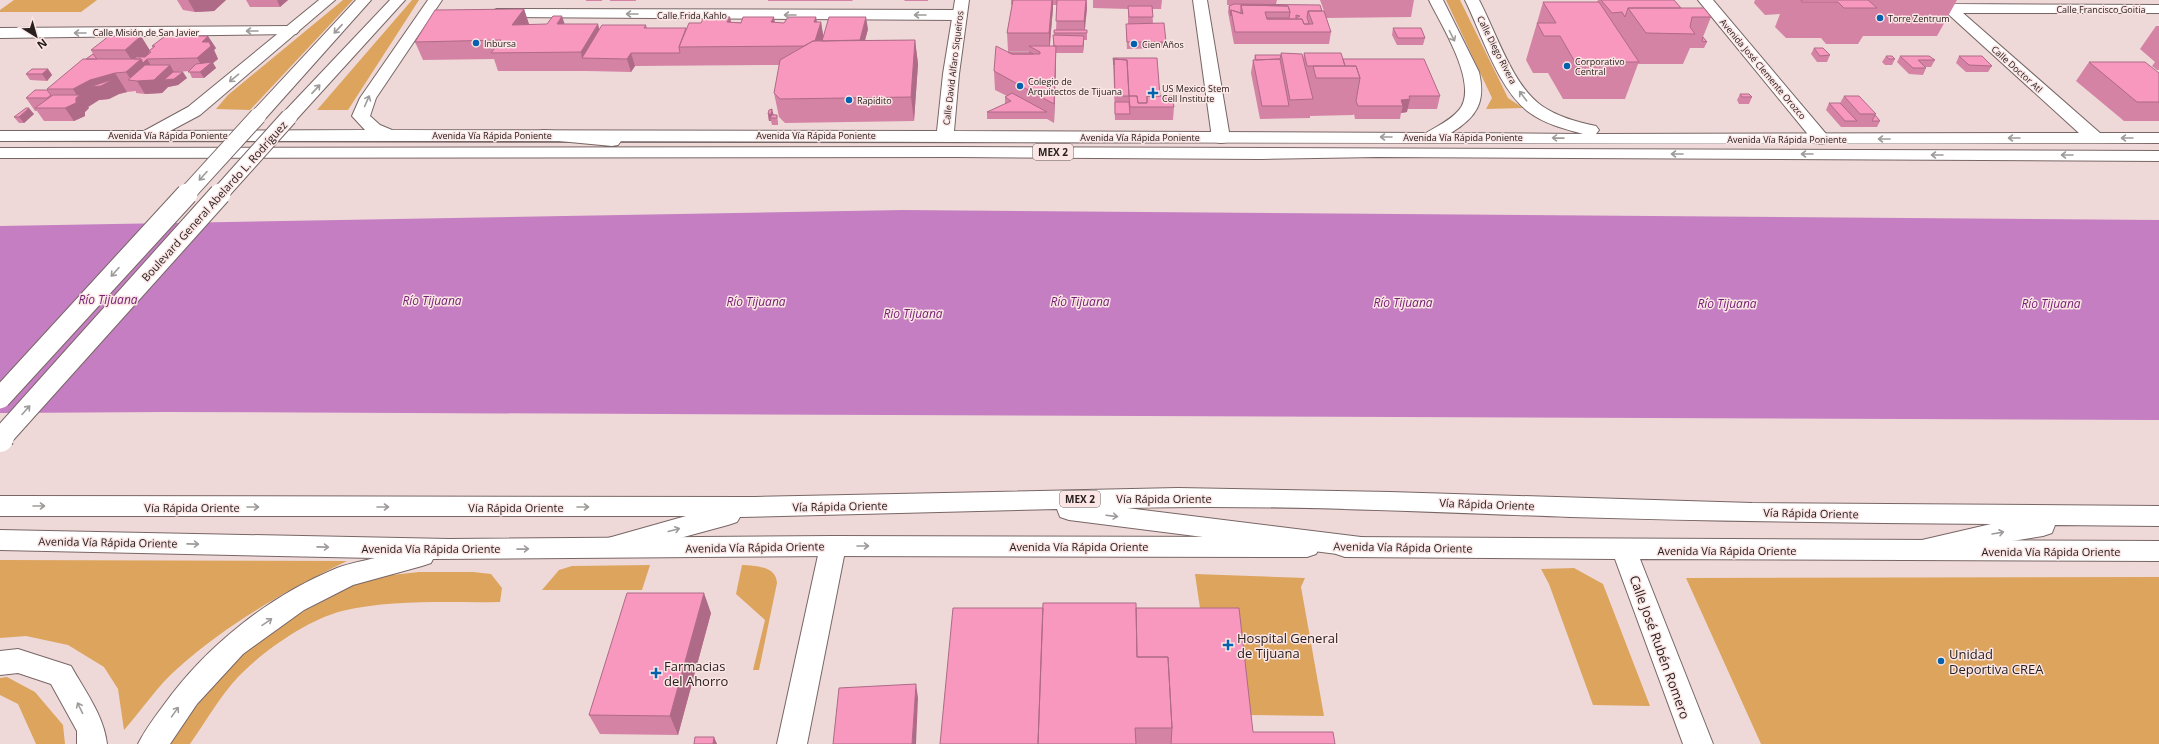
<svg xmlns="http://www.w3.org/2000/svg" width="2159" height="744" viewBox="0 0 2159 744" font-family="'Open Sans',sans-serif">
<rect width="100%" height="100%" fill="#eed9d8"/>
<!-- green -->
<path fill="#dca45d" d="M14 0H97L81 12H0V10Z
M343 0H353L250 110 216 109 228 95Z
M412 0H419L348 110H317Z
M1446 0H1460L1508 98 1523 108 1486 109 1492 98Z
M0 560 347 561C287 590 228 623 178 668 158 685 142 710 124 730L118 689 104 667 68 645 26 636 0 638Z
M650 565 642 590H542L559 570 572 566Z
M742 565C756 566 776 566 777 583L759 670H753L765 620 736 594Z
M1574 568 1603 584 1650 706 1593 705 1549 584 1541 569Z
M419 572H473L491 574 502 588 500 602C448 603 393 599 342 611 307 620 263 651 238 677 221 695 204 724 190 744H169L190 714 236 659 295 616 352 586 383 576Z
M1195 574 1305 578 1301 587 1324 716 1247 715 1202 622Z
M2159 577V744H1761L1686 578Z
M7 677 35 692 63 725 65 744H36L18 704 0 695V678Z"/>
<!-- water -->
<path fill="#c47ec1" d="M903 210 2159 220V420L166 412 0 413V226Z"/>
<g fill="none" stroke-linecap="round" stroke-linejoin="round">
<defs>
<path id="street" d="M1193 0H1207L1230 138 1227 142 1221 143 1215 142 1212 138Z
M1698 0H1713L1827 135 1830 139 1827 143 1821 144 1815 143Z
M497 9 959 10 964 12 967 15 964 18 959 20 492 17 489 14 492 11Z
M291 26 296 28 299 31 296 34 0 38V28Z
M833 536 842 539 846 546 807 744H777L820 546 824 539Z"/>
<path id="secondary" d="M319 0H335L200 115 170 131 365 130 352 116 360 98 428 0H442L376 98 370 116 380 125 392 130 937 131 943 74 955 0H969L959 74 954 131 1426 133C1437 126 1450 121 1459 110 1480 85 1441 25 1429 0H1443L1479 72C1486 102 1477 117 1451 133L1583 134C1565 129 1545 124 1530 113 1498 90 1482 34 1465 0H1479C1496 32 1512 85 1542 106 1558 117 1577 122 1596 126L1599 130 1596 134 2079 133 1936 3 1938 0H1948L1952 4 2159 5V13H1963L2100 133H2159V143C1439 145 720 140 0 141V131H144L188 107Z
M356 0H371L264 120H252L249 116 252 112Z
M390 0H405L295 121H283L280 117 283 113Z
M0 530 449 539 833 536 1307 537 1316 540 1320 547 1316 554 1307 557 833 556 433 559 431 563 422 566 353 585 304 610 243 654 197 704 170 744H138C145 730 154 718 163 706 206 646 269 596 337 568 350 563 363 561 375 558L0 550Z
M1345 537 2159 541V561L1640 559 1713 744H1683L1615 559 1345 557 1336 554 1332 547 1336 540Z
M18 649 71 666C85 691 104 716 107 744H77V731L51 684 18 673 0 675V651Z"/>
<path id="highway" d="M544 130 612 136 618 137 621 141 618 145 612 146 538 139 535 135 538 131Z
M957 147 2159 151V161L1377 157 1261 159 957 157 0 158V148Z
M1178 488 1390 492 1752 503 2159 506V526L2055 525 2052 533 2043 536 1981 546 1918 560 1909 557 1905 550 1909 543 1991 524C1850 523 1710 521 1570 517 1422 512 1275 504 1127 508L1361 537 1370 540 1374 547 1370 554 1361 557 1069 520 1060 517 1057 509 740 517 737 522 728 525 610 557 601 554 597 547 601 540 686 516H0V496L755 497Z"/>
</defs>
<!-- street casing -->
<use href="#street" stroke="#786665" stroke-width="2"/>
<!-- secondary casing -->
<use href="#secondary" stroke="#786665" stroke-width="2"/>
<!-- highway casing -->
<use href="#highway" stroke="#786665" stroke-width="2"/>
<!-- street -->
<use href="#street" fill="#fff" fill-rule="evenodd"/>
<!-- secondary -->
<use href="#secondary" fill="#fff" fill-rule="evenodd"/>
<!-- highway -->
<use href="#highway" fill="#fff" fill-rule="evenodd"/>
<defs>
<path id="secondary-bridge-far2" d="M186 195 258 116
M219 195 289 117"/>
<path id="secondary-bridge-far1" d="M0 398 187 194
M1 438 220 194"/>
<path id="secondary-bridge" d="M0 439 1 437"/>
</defs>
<!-- secondary-bridge-far2 casing -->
<use href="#secondary-bridge-far2" stroke="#786665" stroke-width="18" stroke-linecap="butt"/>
<!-- secondary-bridge-far1 casing -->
<use href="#secondary-bridge-far1" stroke="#786665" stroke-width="23" stroke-linecap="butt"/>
<!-- secondary-bridge casing -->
<use href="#secondary-bridge" stroke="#786665" stroke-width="28" stroke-linecap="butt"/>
<!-- secondary-bridge-far2 -->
<use href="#secondary-bridge-far2" stroke="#fff" stroke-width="16"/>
<!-- secondary-bridge-far1 -->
<use href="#secondary-bridge-far1" stroke="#fff" stroke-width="21"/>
<!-- secondary-bridge -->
<use href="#secondary-bridge" stroke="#fff" stroke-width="26"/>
</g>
<!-- wall -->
<path fill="#d583a4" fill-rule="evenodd" d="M177 0H226L214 11 195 12 183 10Z
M246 0H288L280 7H250Z
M586 0H602V1H586Z
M610 0H636V1H610Z
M768 0H853L852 1H768Z
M904 0H928V1H905Z
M1011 0H1087V8L1085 30 1087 33V40H1084L1083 53H1056V65L1054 123 1047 119H987V112L1005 104V97L1007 96 995 90 994 71 1008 52H1029V51H1008L1007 33 1012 5H1011ZM1053 5H1057L1056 30H1054V35H1053V46H1050Z
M1093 0H1162L1161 9H1152L1153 23 1166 42 1165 48 1127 49 1126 30 1128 24V9L1093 8Z
M1227 0H1277L1276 4 1322 11H1324L1320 0H1414L1411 17 1326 18 1331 32 1329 44H1234L1228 12 1229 5H1227Z
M1598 0H1674L1681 8 1711 17 1703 37 1707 42 1704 48H1690L1683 64H1638L1625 99H1563L1548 73H1533L1526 60 1537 23 1543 2H1597Z
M1755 0H1957L1937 36H1863L1858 44H1826L1821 38H1786L1775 27 1780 14 1765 15 1754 3Z
M524 9 529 25 565 24 599 30 646 25 647 28H686L701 23 731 22 784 23 816 17 817 22H821L823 36 868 29 865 40H915L918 64 914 121 785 123 779 117 774 93 780 65 635 66 631 72 587 71H498L494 59 423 60 415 42Z
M2156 26H2159V70H2157L2152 66 2155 62 2140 49Z
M1393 28 1425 38 1423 45H1397L1392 35Z
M152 46 216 48 214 50 218 59 213 63 216 68 204 78H192L189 71 178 72 187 78 178 85 168 87 162 93 145 94 136 93V91L127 92 119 94 109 99 99 100 88 107 89 108 85 112V116L74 121H44L37 111H35L26 98 47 90V89L93 54 91 50H150L153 47Z
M1814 48 1830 55 1827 62H1817L1811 54Z
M1281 53 1303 59 1304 53 1343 59 1440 96 1437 109H1407V112L1401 113 1400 119H1355L1354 114 1353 115 1310 116V115V118L1260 119 1251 73 1253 60H1254L1255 55H1281Z
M1886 56 1895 59 1892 65H1885L1882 62Z
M1900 56 1935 60 1931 67H1924L1926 68 1923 75 1909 74 1897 62Z
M1959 56 1992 66 1988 72H1966L1956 63Z
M1113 58 1174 107 1173 120H1115Z
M2089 62 2159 73V121H2124L2076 81Z
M48 69 52 75 47 81 30 80 26 74Z
M1740 94 1752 97 1749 104H1739L1737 100Z
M1844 96 1876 114 1875 115 1880 121 1877 127H1841L1826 110 1829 103H1840Z
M34 114 24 123H19L14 117Z
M768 114 777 115 778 122V125H772L771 121H769Z
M1043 608H1136L1253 732 1335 744H940Z
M711 613 678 735 600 734 589 715Z"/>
<!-- shaded-wall -->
<path fill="#ae6a86" d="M188 0H226L214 11 195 12Z
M277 0H288L280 7Z
M1052 0H1053V9L1049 52V33Z
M1086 0 1087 8 1084 34V21Z
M524 9 530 27 512 25Z
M562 16 568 34 557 24Z
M730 17 734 35 727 22Z
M774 17 777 35 771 22Z
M816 17 818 31 821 22 824 40 814 45V22Z
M866 17 868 29 859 63 857 50Z
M598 24 603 42 582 58 581 52Z
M141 36 151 52H148L152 59H147L155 72 170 65 176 76 183 72 187 78 178 85 168 87 162 93 145 94 137 81 131 80 126 72 135 65 125 50Z
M208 36 216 48 214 50 218 59 213 63 216 68 204 78 200 72 204 69 197 58V42Z
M1084 36V42L1083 53V46Z
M915 40 918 64 914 121 911 97Z
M1056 46V65L1054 123V104Z
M631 53 635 66 631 72 627 59Z
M48 69 52 75 47 81 42 74Z
M91 71 115 73 127 92 119 94 109 99 99 100 88 107 89 108 85 112V116L74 121 65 108 78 97 73 89Z
M1410 99 1407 112 1401 113 1403 106 1401 100Z
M29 108 34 114 24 123 19 117Z
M772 109 774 116 770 118 771 121H769L768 114Z
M704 593 711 613 678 735 670 716Z
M916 684 918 698 916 744H912Z
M714 737 717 744H713Z"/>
<!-- building -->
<path fill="#f898bf" stroke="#ae6a86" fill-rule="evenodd" d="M1013 0H1052L1049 33H1007Z
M1057 0H1086L1084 21H1056Z
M1601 0H1674L1681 8H1628L1625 17 1622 12 1612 13Z
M1801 0H1868L1877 8H1844L1838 2H1802Z
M1543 2H1599L1639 62H1575L1560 36H1544L1537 23H1556Z
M1234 4 1320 5 1322 11H1308L1307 17 1309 24H1304L1302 19H1267V18H1289L1290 12 1288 6 1241 5V13L1231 10V16L1229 6ZM1296 15 1300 16 1296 18Z
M1241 5 1288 6 1290 12H1265L1267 19H1302L1304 24H1313L1308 11H1324L1331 32H1235L1231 10 1243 14Z
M1128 6H1152L1153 17H1129Z
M1628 8H1704L1711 17H1692L1690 27 1695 34 1646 33Z
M524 9 512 25 547 24 553 16H562L557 24H598L581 52 491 53 501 40 415 42 435 10Z
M704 17H730L727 22 741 23 743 17H774L771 22 784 23 788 17H816L814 22H821L815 41H813L804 46 679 47 689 23H701Z
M829 17H866L860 40 822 41Z
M1164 23 1166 42H1127L1126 24Z
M602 25H646L644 28H686L679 47 680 53H631L627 59 582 58Z
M1393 28H1421L1425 38H1398Z
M1054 30H1087V33H1054Z
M1053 35 1084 36 1083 46H1054Z
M109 36H141L125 50H91Z
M165 36H208L202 42H209L211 46 197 58 147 59 143 63 141 59H134L136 57H145L151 52H148L155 46H152Z
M1703 37 1707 42 1702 41Z
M915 40 911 97 780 99 774 93 780 60 813 41Z
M996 46 1012 54H1040V52L1029 46H1056L1054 104 994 71Z
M1814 48H1823L1830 55 1820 56Z
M1008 52H1029L1033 54H1012Z
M1281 53 1302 54 1313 99 1290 100Z
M1304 53H1341L1345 66H1307Z
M93 54 97 59H86Z
M1255 55H1281L1280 59 1256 60Z
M1886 56H1892L1895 59H1889Z
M1900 56H1929L1935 60H1918L1926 68H1913Z
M1959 56H1982L1992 66 1969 65Z
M1113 58H1157L1160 96H1147V103H1138L1137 96H1129L1127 60 1114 59V65Z
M83 59H141L126 72 115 73 90 80 73 89H47Z
M1114 59 1127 60 1129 96H1137L1138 103H1147V96H1172L1174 107H1130L1129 96H1115Z
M1280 59 1289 106H1262L1253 60Z
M1343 59H1424L1440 96H1409L1410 99 1401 100 1403 106H1358L1356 101 1360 78 1356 66H1345Z
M212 62 200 72H188L196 64Z
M2089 62H2145L2159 73V102H2137Z
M145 65H170L154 80 137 81 128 80Z
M1313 66H1356L1360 78H1316Z
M32 69H48L42 74H26Z
M173 72H183L174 79 164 80Z
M114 79 101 86 89 87Z
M35 90H47L51 95 47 98H26Z
M1012 93 1047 112H987L1011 101 1005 97Z
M1740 94H1749L1752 97H1742Z
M53 95H80L76 98V103L65 108H35Z
M1844 96H1859L1876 114H1860Z
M1115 102H1129L1130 114H1115Z
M1829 103H1840L1857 121H1845Z
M26 108H29L19 117H14Z
M772 109 771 114H768L769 110Z
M772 115H777V118H770Z
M1875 115 1880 121H1872Z
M627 593H704L670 716 589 715Z
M1043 603H1136L1137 657H1168L1172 728H1135L1136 744H1038Z
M953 608H1043L1038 744H940Z
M1136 608H1239L1253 732H1333L1335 744H1171L1172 728 1168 657H1137Z
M916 684 912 744H833L839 688Z
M695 737H714L713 744H694Z"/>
<!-- one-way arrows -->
<defs><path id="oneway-shaft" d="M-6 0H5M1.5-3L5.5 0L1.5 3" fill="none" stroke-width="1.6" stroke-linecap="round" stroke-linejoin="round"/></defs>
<g stroke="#9e9b9a">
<use href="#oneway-shaft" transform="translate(632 14) rotate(-180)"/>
<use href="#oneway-shaft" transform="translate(790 15) rotate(-180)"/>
<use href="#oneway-shaft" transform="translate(920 15) rotate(-180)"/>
<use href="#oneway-shaft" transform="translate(338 29) rotate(133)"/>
<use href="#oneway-shaft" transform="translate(252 31) rotate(180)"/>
<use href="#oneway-shaft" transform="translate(80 33) rotate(180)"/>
<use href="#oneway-shaft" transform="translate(1452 36) rotate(63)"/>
<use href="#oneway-shaft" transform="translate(234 78) rotate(141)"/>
<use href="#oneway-shaft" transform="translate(316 89) rotate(-47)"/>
<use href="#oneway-shaft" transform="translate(1523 96) rotate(-127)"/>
<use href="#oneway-shaft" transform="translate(367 101) rotate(-66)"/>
<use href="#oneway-shaft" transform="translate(1386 137) rotate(180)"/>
<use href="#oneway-shaft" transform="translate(1558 138) rotate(-179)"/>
<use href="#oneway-shaft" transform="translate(2014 138) rotate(180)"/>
<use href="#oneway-shaft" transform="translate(2127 138) rotate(-180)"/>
<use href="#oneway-shaft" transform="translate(1884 139) rotate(180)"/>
<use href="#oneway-shaft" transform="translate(1677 154) rotate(-180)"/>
<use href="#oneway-shaft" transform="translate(1807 154) rotate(-180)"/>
<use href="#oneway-shaft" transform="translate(1937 155) rotate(-180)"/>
<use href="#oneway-shaft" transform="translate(2067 155) rotate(-180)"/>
<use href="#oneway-shaft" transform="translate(203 176) rotate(132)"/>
<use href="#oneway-shaft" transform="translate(115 272) rotate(132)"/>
<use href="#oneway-shaft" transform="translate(26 410) rotate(-48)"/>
<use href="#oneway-shaft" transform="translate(39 506)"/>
<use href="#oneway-shaft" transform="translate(253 507)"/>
<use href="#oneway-shaft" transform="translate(383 507)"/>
<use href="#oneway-shaft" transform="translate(583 507)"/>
<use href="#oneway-shaft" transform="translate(1112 516) rotate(7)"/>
<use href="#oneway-shaft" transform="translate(674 530) rotate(-15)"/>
<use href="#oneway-shaft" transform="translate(1998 533) rotate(-10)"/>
<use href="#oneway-shaft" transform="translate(193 544) rotate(1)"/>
<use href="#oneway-shaft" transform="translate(863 546)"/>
<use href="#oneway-shaft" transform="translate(323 547) rotate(1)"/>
<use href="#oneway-shaft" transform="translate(523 549) rotate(-1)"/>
<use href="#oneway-shaft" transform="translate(267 622) rotate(-35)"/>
<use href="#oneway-shaft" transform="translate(80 708) rotate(-116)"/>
<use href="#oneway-shaft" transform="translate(175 712) rotate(-55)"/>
</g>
<!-- markers -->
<g fill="#0461ae" stroke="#fbe6e5" stroke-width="1.5">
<circle cx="1880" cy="18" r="4"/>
<circle cx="476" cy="43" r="4"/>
<circle cx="1134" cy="44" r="4"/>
<circle cx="1567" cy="66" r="4"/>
<circle cx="1020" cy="86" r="4"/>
<path d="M1151 87h4v4h4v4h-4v4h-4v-4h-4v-4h4z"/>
<circle cx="849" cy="100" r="4"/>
<path d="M1226 639h4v4h4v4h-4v4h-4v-4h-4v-4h4z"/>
<circle cx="1941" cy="661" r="4"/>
<path d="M654 667h4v4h4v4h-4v4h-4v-4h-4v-4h4z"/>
</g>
<g text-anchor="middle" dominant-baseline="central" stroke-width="3" stroke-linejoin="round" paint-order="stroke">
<!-- far-street labels -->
<g font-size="9" fill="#27201f" stroke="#fbe6e5">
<text x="2101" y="9">Calle Francisco Goitia</text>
<text x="692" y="15">Calle Frida Kahlo</text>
<text x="146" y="32">Calle Misión de San Javier</text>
<text transform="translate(1497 50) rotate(63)">Calle Diego Rivera</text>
<text transform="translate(953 68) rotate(-83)">Calle David Alfaro Siqueiros</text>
<text transform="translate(1763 69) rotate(50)">Avenida José Clemente Orozco</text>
<text transform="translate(2017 69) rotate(42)">Calle Doctor Atl</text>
<text x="168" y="135">Avenida Vía Rápida Poniente</text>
<text x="492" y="135">Avenida Vía Rápida Poniente</text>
<text x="816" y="135">Avenida Vía Rápida Poniente</text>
<text x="1140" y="137">Avenida Vía Rápida Poniente</text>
<text x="1463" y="137">Avenida Vía Rápida Poniente</text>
<text x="1787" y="139">Avenida Vía Rápida Poniente</text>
</g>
<!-- far-poi labels -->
<g font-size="9" fill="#27201f" stroke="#fbe6e5" text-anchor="start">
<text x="1888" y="18">Torre Zentrum</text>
<text x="484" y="43">Inbursa</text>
<text x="1142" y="44">Cien Años</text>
<text x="1575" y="61">Corporativo<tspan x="1575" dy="10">Central</tspan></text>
<text x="1028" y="81">Colegio de<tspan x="1028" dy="10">Arquitectos de Tijuana</tspan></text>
<text x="1162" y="88">US Mexico Stem<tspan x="1162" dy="10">Cell Institute</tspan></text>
<text x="857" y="100">Rapidito</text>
</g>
<!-- shield labels -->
<g fill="#fbe6e5" stroke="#675b5a" stroke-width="1">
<rect x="1033" y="144" width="40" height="16" rx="3"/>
<rect x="1060" y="491" width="40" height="16" rx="3"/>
</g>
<g font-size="10" font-weight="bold" fill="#27201f">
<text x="1053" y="152">MEX 2</text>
<text x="1080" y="499">MEX 2</text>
</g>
<!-- street labels -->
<g font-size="11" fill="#27201f" stroke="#fbe6e5">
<text transform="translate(214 201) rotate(-48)">Boulevard General Abelardo L. Rodríguez</text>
<text x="1164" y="498">Vía Rápida Oriente</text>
<text transform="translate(1487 504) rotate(2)">Vía Rápida Oriente</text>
<text transform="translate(840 506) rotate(-1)">Vía Rápida Oriente</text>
<text x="192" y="507">Vía Rápida Oriente</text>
<text x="516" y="507">Vía Rápida Oriente</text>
<text transform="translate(1811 513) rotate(1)">Vía Rápida Oriente</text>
<text transform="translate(108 542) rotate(1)">Avenida Vía Rápida Oriente</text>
<text x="1079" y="546">Avenida Vía Rápida Oriente</text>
<text transform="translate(755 547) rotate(-1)">Avenida Vía Rápida Oriente</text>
<text transform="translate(1403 547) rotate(1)">Avenida Vía Rápida Oriente</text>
<text x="431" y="548">Avenida Vía Rápida Oriente</text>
<text x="1727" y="550">Avenida Vía Rápida Oriente</text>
<text x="2051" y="551">Avenida Vía Rápida Oriente</text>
</g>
<!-- water labels -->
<g font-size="12" font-style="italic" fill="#752073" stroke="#fbe6e5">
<text x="108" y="299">Río Tijuana</text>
<text x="432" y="300">Río Tijuana</text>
<text x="756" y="301">Río Tijuana</text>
<text x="1080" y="301">Río Tijuana</text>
<text x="1403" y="302">Río Tijuana</text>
<text x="1727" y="303">Río Tijuana</text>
<text x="2051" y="303">Río Tijuana</text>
<text x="913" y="313">Rio Tijuana</text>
</g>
<!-- near-poi labels -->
<g font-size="13" fill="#27201f" stroke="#fbe6e5" text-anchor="start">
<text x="1237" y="638">Hospital General<tspan x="1237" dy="15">de Tijuana</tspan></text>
<text x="1949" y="654">Unidad<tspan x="1949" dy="15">Deportiva CREA</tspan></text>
<text x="664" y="666">Farmacias<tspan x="664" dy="15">del Ahorro</tspan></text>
</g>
<!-- near-street labels -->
<g font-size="13" fill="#27201f" stroke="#fbe6e5">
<text transform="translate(1660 647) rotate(70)">Calle José Rubén Romero</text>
</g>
</g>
<!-- north arrow -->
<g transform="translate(36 36) rotate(143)" stroke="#fbe6e5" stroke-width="3" paint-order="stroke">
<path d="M0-3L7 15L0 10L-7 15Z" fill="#27201f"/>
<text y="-6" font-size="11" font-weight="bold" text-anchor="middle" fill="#27201f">N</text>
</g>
</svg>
